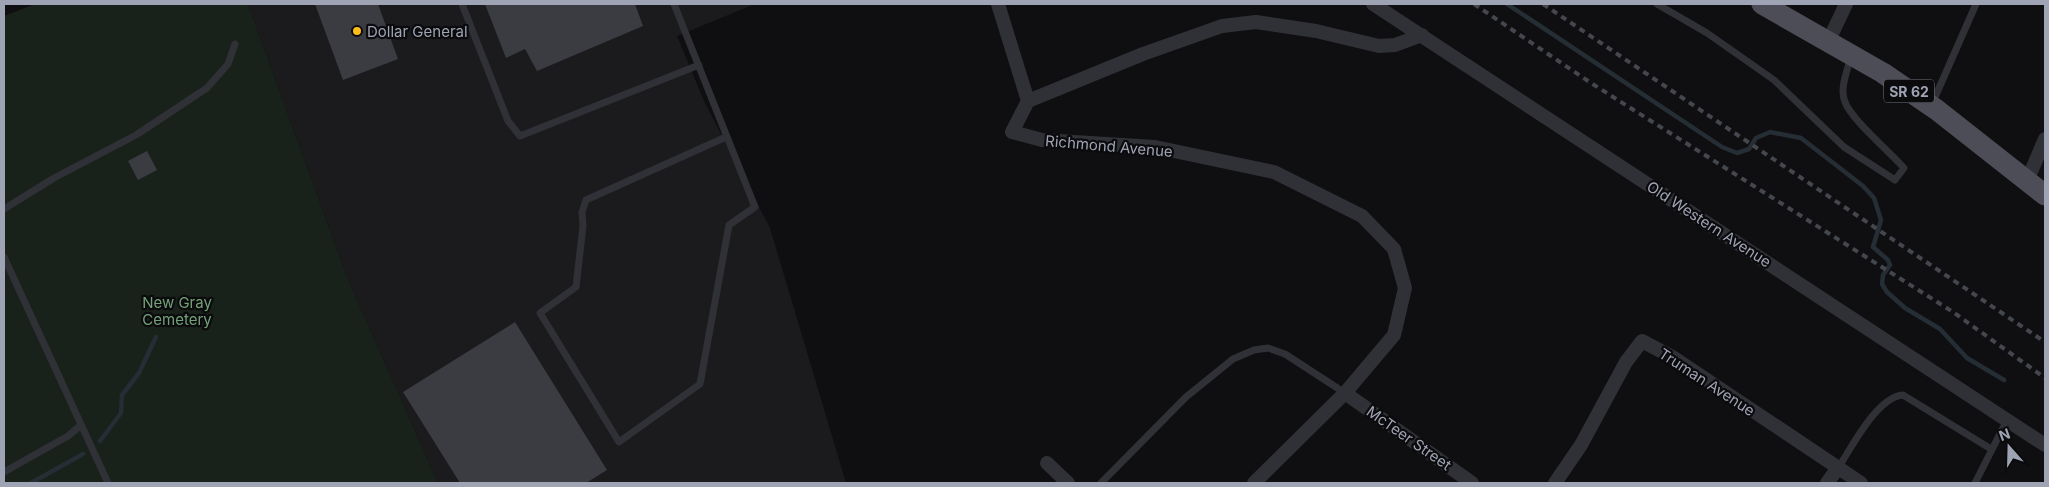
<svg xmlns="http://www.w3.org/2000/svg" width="2049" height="487" viewBox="0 0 2049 487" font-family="Inter,sans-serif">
<rect width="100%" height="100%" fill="#0f0f11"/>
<!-- built -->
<path fill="#1b1b1e" d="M248 4H755L677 36 704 101 770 228 846 483H438L347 277Z"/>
<!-- green -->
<path fill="#19211b" d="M35 4H248L347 277 438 483H4V16Z"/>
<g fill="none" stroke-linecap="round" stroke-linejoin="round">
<!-- stream -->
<path stroke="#252d35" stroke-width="4.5" d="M1507 4 1722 147 1737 153 1749 149 1756 138 1770 132 1801 138 1863 186 1874 198 1881 220 1873 247 1888 260 1890 265 1883 275 1882 284 1887 292 1905 308 1940 329 1967 358 2004 380
M100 441 121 413 122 395 139 373 156 337
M31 483 83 454"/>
</g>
<!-- building -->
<path fill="#3b3c42" d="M315 4H378L398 59 343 80Z
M485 4H635L643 26 537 71 525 49 506 58Z
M147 151 157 170 138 180 128 161Z
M515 322 607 470 586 483H460L403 392Z"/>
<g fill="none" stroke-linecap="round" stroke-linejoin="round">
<!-- lane -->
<path stroke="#303136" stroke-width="7" d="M462 4 508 121 520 136 699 65
M674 4 755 207 729 225 700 384 619 442 540 313 576 287 583 226 582 212 586 200 726 137
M1657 4 1707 33 1774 80 1844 147 1895 180 1904 168C1890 152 1851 119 1845 102 1839 89 1848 69 1851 56
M1932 104 1976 4
M4 209 54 178 136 135 207 88 228 64 235 44
M4 257 108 483
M1838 468C1852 447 1877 397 1903 395L1991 449
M4 472 68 436 81 425
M1101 483 1186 397 1233 359 1254 350 1268 348 1285 354 1345 393
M1975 483 2007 420"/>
<!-- street -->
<path stroke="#303136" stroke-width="14" d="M998 4 1028 101
M1373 4 2045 445
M1829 40 1846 4
M2027 181 2045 139
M1345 393 1472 483
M1047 463 1068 483
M1254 483 1345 393 1394 335 1405 288 1394 249 1362 216 1274 172 1155 147 1042 140 1012 132 1028 101 1143 54 1222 26 1256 22 1316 31 1379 46 1395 45 1422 35
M1555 483 1581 445 1626 362 1642 341 1674 358 1861 483
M1827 483 1838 468"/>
<!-- primary -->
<path stroke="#4c4d56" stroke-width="21" d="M1762 4 1883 73 1937 110 2045 195"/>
<!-- rail -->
<path stroke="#45474e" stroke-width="4" stroke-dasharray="6 5" stroke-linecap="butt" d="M1474 4 1591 83 1953 312 2045 378
M1543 4 2045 342"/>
</g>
<!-- markers -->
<circle fill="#ffbd19" stroke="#0b0a0c" stroke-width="2" cx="357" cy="31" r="5"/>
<g text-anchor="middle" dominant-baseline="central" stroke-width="4.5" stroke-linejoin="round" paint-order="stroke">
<!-- shield labels -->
<rect fill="#0b0a0c" stroke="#737682" stroke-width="1" x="1884" y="79.5" width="50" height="23" rx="4"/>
<g font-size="14" font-weight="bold" fill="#9fa4b4">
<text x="1909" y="91">SR 62</text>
</g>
<!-- poi labels -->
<g font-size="15" fill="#9fa4b4" stroke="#0b0a0c" text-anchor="start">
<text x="367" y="31">Dollar General</text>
</g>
<!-- street labels -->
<g font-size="15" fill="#9fa4b4" stroke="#0b0a0c">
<text transform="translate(1109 146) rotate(5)">Richmond Avenue</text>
<text transform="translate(1709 224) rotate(33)">Old Western Avenue</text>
<text transform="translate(1707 382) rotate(33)">Truman Avenue</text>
<text transform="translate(1409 438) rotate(35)">McTeer Street</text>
</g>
<!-- park labels -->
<g font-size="15" fill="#73a179" stroke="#0b0a0c">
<text x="177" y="302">New Gray<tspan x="177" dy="17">Cemetery</tspan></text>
</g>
</g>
<!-- border -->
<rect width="2049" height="487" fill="none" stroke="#9fa4b4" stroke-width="10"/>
<!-- north arrow -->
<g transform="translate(2009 447) rotate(340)" stroke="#0b0a0c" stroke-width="4" paint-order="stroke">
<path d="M0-4L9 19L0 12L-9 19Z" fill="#9fa4b4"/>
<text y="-8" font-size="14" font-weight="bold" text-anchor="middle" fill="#9fa4b4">N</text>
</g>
</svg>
